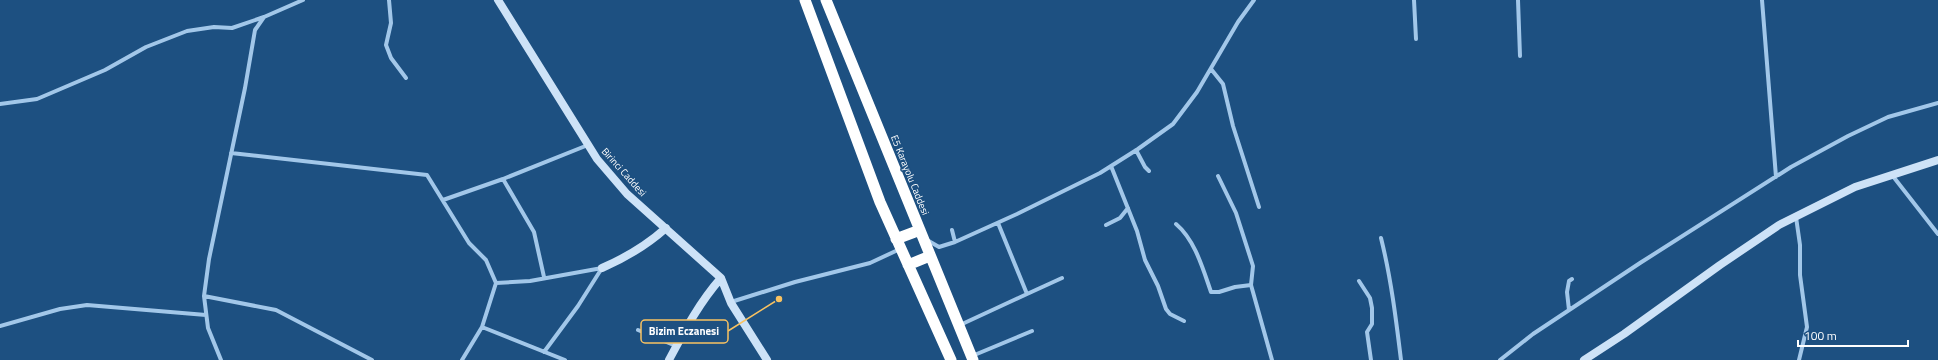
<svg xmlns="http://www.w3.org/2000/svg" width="1938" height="360" viewBox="0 0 1938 360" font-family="'Titillium Web',sans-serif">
<rect width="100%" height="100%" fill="#1d5081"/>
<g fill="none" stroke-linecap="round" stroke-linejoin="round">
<!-- street -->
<path stroke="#a2c7e9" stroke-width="4" d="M389 0 391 23 386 45 391 58 406 78
M1414 0 1416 39
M1518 0 1520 56
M1762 0 1776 177
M1211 69 1223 84 1233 126 1259 207
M0 104 37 99 105 70 146 47 187 31 214 27 232 28 264 17
M1136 150 1145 167 1149 171
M231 153 427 175 469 243 486 260 496 283
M1111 166 1137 231 1145 260 1158 286 1166 309 1170 314 1184 321
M1892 175 1938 234
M1218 176 1236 213 1253 266 1251 285 1272 360
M503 179 534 232 544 277
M443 200 503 179 588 145
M1796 217 1800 245V275L1807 327 1799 360
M1176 224C1195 240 1203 269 1211 292H1219L1235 287 1251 285
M1106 225 1120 218 1128 208
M952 230 955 242
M1381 238C1391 278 1396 319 1401 360
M927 240 939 247 955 242 1017 214 1100 173 1138 149 1173 124 1197 92 1238 22 1254 0
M1359 281 1370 298 1372 308V324L1367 332 1371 360
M1027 294 1062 278
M204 296 276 310 372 360
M731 302 795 282 870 263 900 249
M1569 310 1567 292 1569 281 1572 279
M960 325 1027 294 998 223
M0 326 60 309 87 305 206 315
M482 327 565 360
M638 330 676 346
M544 352 578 306 602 268
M972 356 1032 331
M221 360 208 328 204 296 209 259 245 88 255 30 264 17 303 0
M462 360 482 327 496 283 530 281 602 268
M1500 360 1533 334 1640 263 1791 167 1848 136 1888 117 1938 103"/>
<!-- secondary -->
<path stroke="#cde2f7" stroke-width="8" d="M498 0 597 159 627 194 721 278 731 303 767 360
M602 268C625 258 647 245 666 228
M669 360C685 330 699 303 721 278
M1584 360 1624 334 1720 265 1779 225 1855 187 1938 160"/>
<!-- highway -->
<path stroke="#fff" stroke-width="11" d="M805 0 880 202 951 360
M826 0 973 360
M896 239 920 230
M908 265 930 256"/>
</g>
<g text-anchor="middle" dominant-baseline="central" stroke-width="3" stroke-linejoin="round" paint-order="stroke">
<!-- street labels -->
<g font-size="10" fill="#fff" stroke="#1d5081">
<text transform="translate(624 172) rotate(48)">Birinci Caddesi</text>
<text transform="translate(910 175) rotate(68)">E5 Karayolu Caddesi</text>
</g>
</g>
<!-- callouts -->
<path fill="none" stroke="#f9c261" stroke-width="1.5" d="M779 299L728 331"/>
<circle fill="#f9c261" stroke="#1d5081" stroke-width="1.5" cx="779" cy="299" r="4"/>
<rect fill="#1d5081" stroke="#f9c261" stroke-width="1.5" x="641" y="320" width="87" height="23" rx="4"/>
<g font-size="11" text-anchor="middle" font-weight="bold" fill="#fff">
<text x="684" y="335">Bizim Eczanesi</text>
</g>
<!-- scale -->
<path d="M1798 340v6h110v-6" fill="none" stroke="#ffffff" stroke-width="2"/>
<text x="1804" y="340" font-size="12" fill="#ffffff" stroke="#1d5081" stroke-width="3" paint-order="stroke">100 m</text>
</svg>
